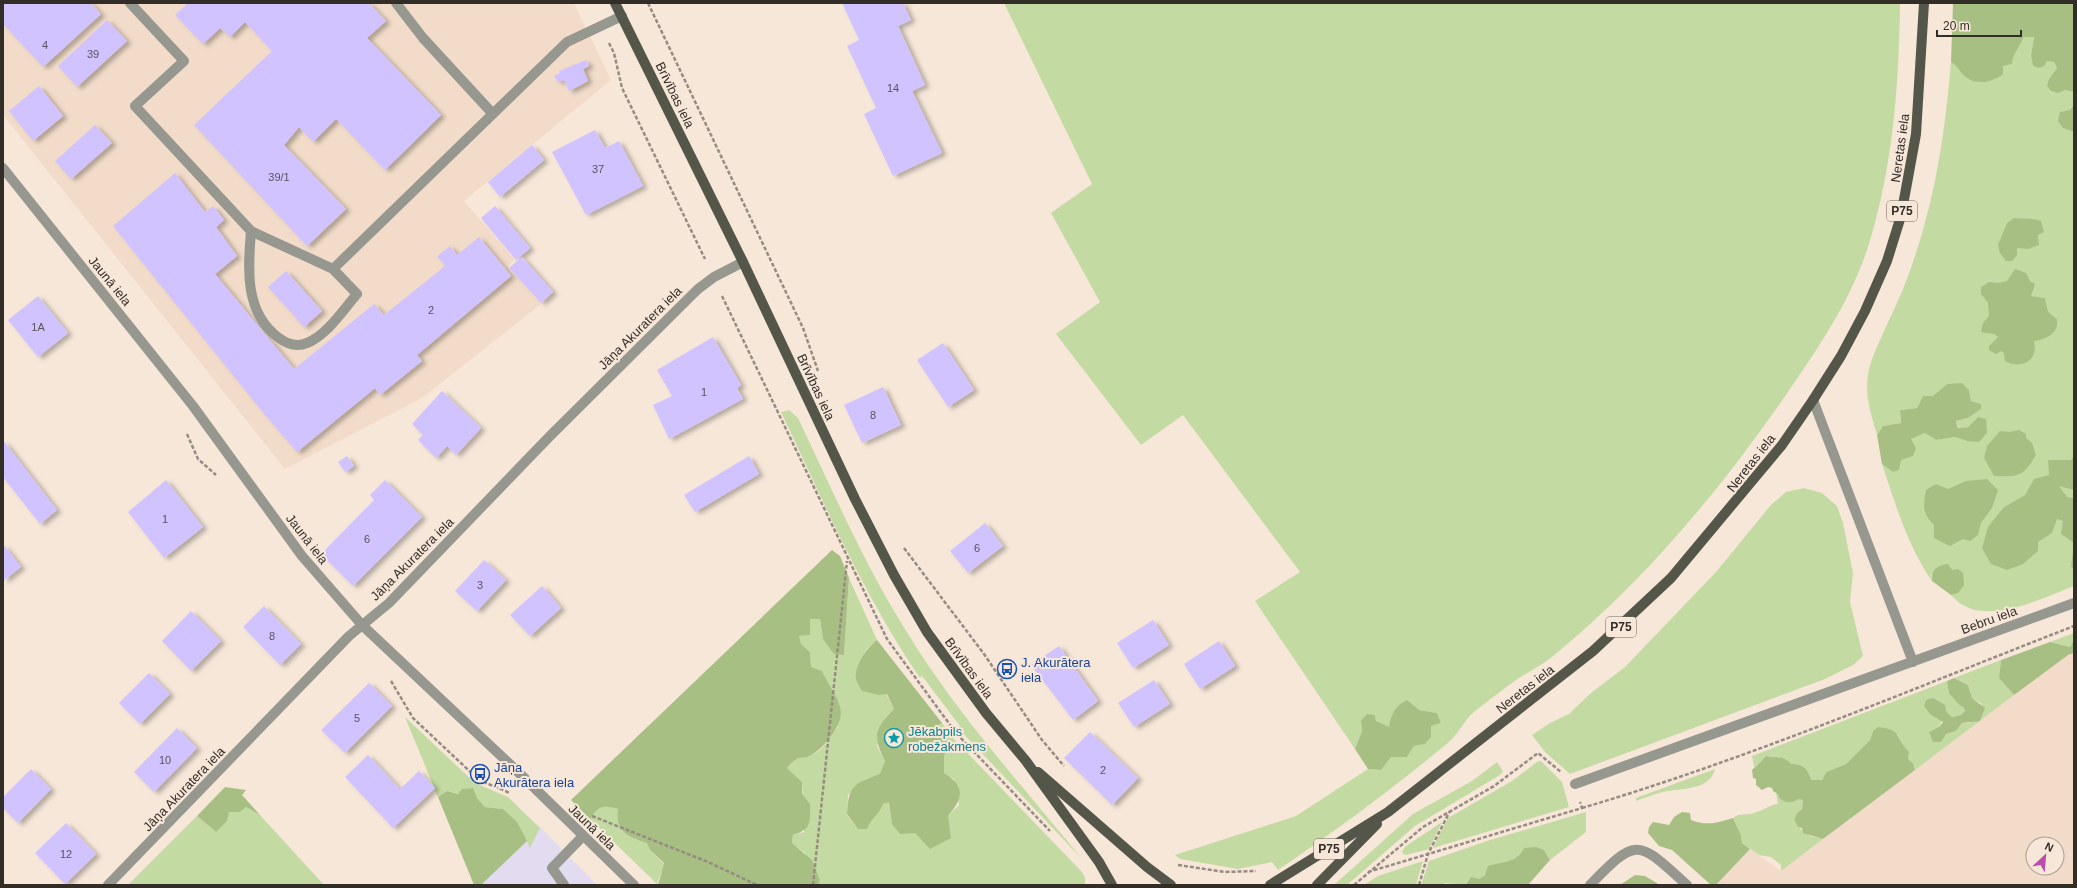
<svg xmlns="http://www.w3.org/2000/svg" width="2077" height="888" viewBox="0 0 2077 888" font-family="Arial,sans-serif">
<defs>
<filter id="shadow"><feDropShadow dx="4.5" dy="2.5" stdDeviation="2" flood-color="#0004"/></filter>
</defs>
<rect width="100%" height="100%" fill="#f7e7d9"/>
<!-- commercial -->
<path fill="#e3dcf1" d="M539 826 597 885H481Z"/>
<!-- built -->
<path fill="#f2dcc9" fill-rule="evenodd" d="M3 3H574L611 80 464 201 514 260 508 267 541 304 422 398 285 469 3 115Z
M2074 653V885H1716L1750 849 1781 871 2068 654ZM2033 844H2057V868H2033Z"/>
<!-- green -->
<path fill="#c4daa3" d="M1004 3H1900C1899 85 1893 168 1868 247 1851 299 1821 344 1790 389 1722 488 1645 581 1552 657 1542 665 1530 671 1519 678 1503 689 1489 700 1474 712 1464 720 1459 733 1449 742 1395 787 1337 830 1278 870L1272 862 1238 869 1180 859 1175 855 1296 816 1368 769 1381 770 1391 757H1407L1414 746 1425 744 1430 726 1441 723 1437 713 1419 710 1389 728 1376 721 1375 715H1366L1361 720 1362 731 1355 749 1255 601 1300 572 1183 415 1141 445 1056 334 1100 302 1051 213 1092 184Z
M2024 37H2034L2031 55 2054 62 2057 68 2049 79 2065 90 2074 92V105L2063 128 2074 132V586C2046 597 1992 623 1963 605 1959 603 1955 599 1951 595L1958 593 1931 574 1932 581C1908 547 1895 503 1882 464L1893 472 1910 439 1925 433 1936 440 1955 437 1967 441 1978 417 1968 427 1959 428 1956 421 1968 418 1981 409V404L1971 401 1969 390 1947 384 1933 396H1923L1917 408 1900 410 1901 423 1883 426 1877 435C1869 407 1862 388 1872 359 1883 331 1898 304 1908 276 1934 207 1945 135 1951 62L1958 66 1966 78 2012 63C2013 53 2020 47 2024 37Z
M789 410 798 418C832 489 863 562 905 629 955 712 1021 784 1082 859L958 728 960 726 922 676 920 678C863 595 824 502 781 412Z
M1804 488 1822 493 1837 506 1843 523 1853 573 1850 602 1863 656 1853 665 1825 679 1570 774 1545 752 1532 735 1550 723 1569 714 1591 693 1625 667 1716 572 1771 505 1786 492Z
M849 578 877 640 867 649 859 663 886 694 894 709 885 718 877 746 885 761 880 775 866 779 848 795 847 815 858 829 880 811 883 804 889 801 892 824 948 816 959 805 954 779 944 774V757L948 743 936 726 942 723 954 739 1081 871 1085 877V885H818L820 880 805 853 792 843 793 835 804 832 802 782 787 768C799 754 798 761 812 755 823 750 831 737 838 727L829 688 822 671 811 667 810 652 801 644 799 636 810 619H820L823 639 844 655Z
M2074 633V640L2070 647 2050 642Z
M2001 660 1999 678 2014 695 1915 770 1913 763 1908 759V752L1902 745 1898 735 1873 731 1870 740 1846 764 1826 772 1822 780H1811L1797 764H1791L1779 757 1766 756 1754 767 1752 756 1947 681 1949 694C1955 698 1956 704 1963 707L1965 711 1961 715 1952 717 1946 711 1939 727 1946 734 1956 731 1962 723H1970L1982 704 1972 698 1968 685 1954 678Z
M405 717 475 783 508 797 540 828 530 848 527 841 503 809 485 807 477 798 447 791 438 797Z
M1541 761 1562 782 1569 807 1433 848 1448 818 1512 781 1537 762Z
M1497 762 1503 771 1500 775 1415 826 1347 885H1334L1413 814 1472 781Z
M1715 769C1710 791 1680 788 1663 792 1654 794 1645 798 1636 801V798Z
M1776 793 1803 800 1802 809 1797 813 1794 821C1797 826 1807 836 1814 837 1818 838 1820 837 1823 839L1781 871V865L1771 857 1759 855 1742 843 1741 835 1733 818C1740 812 1746 816 1754 813 1762 811 1769 805 1778 804Z
M604 806 618 809 633 837 648 843 650 850 664 864 657 884 590 819 596 810Z
M246 807 260 815 324 885H128L197 816 216 832 229 812H240Z
M1586 812V832L1550 860 1544 850 1521 854 1507 863 1499 864 1479 879 1468 880 1465 885 1445 883 1443 885H1421L1429 861 1487 841Z
M1442 822 1429 849 1406 855 1403 854 1402 851 1406 846Z
M1423 861 1416 885H1364L1378 876Z"/>
<!-- forest -->
<path fill="#a8bf84" d="M1953 3H2074V92L2065 90 2058 93 2051 91 2047 86 2049 79 2057 68 2054 62 2047 61 2044 66 2039 68 2033 66 2031 55 2034 37H2024C2020 47 2013 53 2012 64L2003 66V74C1994 81 1979 86 1967 78 1960 74 1960 67 1951 62Z
M2074 105V132L2063 128 2058 121 2060 112 2070 110Z
M2014 218C2023 219 2033 218 2041 221L2044 232 2038 235 2039 245 2028 249 2017 248V255L2012 261H2006L2000 253 1998 245 2007 223Z
M2015 269 2026 273 2030 281 2035 284 2031 296 2045 298 2048 312 2057 319C2059 334 2046 339 2034 341 2039 361 2021 370 2005 361L2004 353 2001 351 1996 354 1989 350V346L1998 337 1994 334 1981 332 1983 323 1989 316 1988 303 1981 294V287L1989 282 1998 283 2007 281Z
M1962 383 1969 390 1971 401 1981 404V409L1968 418 1956 421 1958 428 1968 427 1978 417 1986 419 1987 433 1979 442 1967 441 1955 437 1936 440 1925 433 1911 439 1916 448 1913 456 1901 460 1899 470 1893 472 1882 464 1877 435 1883 426 1901 423 1900 410 1917 408 1923 396H1933L1947 384Z
M2019 430 2026 434V438L2032 443 2036 455C2023 477 2019 477 1994 476L1984 458 1987 446 2000 431 2010 432Z
M2074 456V490L2059 486 2067 497 2074 498V569L2071 567 2074 543 2061 534 2063 521 2057 519 2052 533 2038 542V551L2023 564 2007 570 1991 564 1982 548 1988 527 2003 508 2025 495 2034 479 2049 475 2048 460H2071Z
M1987 479 1998 490 1992 508 1981 523 1978 535 1970 541 1963 539 1950 546 1934 538V525C1922 513 1923 506 1926 490L1936 484 1948 489 1966 481Z
M832 550 840 556 849 578 844 655 834 654 823 639 820 619H810V635L799 636 801 644 810 652 811 667 822 671C827 683 837 695 840 707 845 723 826 746 813 754 801 762 800 752 787 768L802 782V794L810 804C810 822 812 829 793 835L792 843 812 860 820 880 818 885H658L664 863 650 850 647 843C628 836 615 832 618 809 603 805 599 805 590 819L571 800Z
M1948 564 1952 570 1958 569 1963 573 1964 585 1958 593 1951 595 1932 581C1931 569 1938 565 1948 564Z
M877 640 942 723 937 726 948 743 944 757V773C966 786 963 799 948 816L951 838 930 849 915 833 900 834 892 824 889 802 883 804C879 816 872 816 867 829H858L847 814C849 785 853 784 880 774L885 761C872 736 875 728 894 709L887 694 879 695 862 691C860 687 857 683 856 679 854 665 867 648 877 640Z
M2074 640V653L2068 655 2014 695 1999 678 2001 660 2050 642 2070 647Z
M1954 678 1968 685 1972 698 1985 708 1980 721 1962 723 1956 731 1946 734 1941 742H1933L1929 732 1939 727 1943 722 1930 714 1924 706 1926 700 1933 698 1945 705 1946 711 1952 717 1961 715 1965 711 1963 707C1956 704 1955 698 1949 694L1947 681Z
M1407 700 1419 710 1437 713 1441 723 1431 726V737L1425 744 1414 746 1407 757H1391L1381 770 1368 769 1355 749 1362 731 1361 720 1367 714 1375 715 1376 721 1389 727C1391 715 1395 706 1407 700Z
M1878 727C1903 730 1894 737 1909 752L1908 759 1913 763 1915 770 1823 839 1803 833 1802 828 1798 827 1794 820 1797 813 1802 809 1803 800 1798 799C1791 804 1786 803 1779 798L1778 794 1773 791 1772 788 1768 787 1762 790 1756 785V779L1753 778 1752 770 1766 756C1776 758 1784 755 1791 764 1802 763 1809 770 1811 780H1822L1826 772 1846 764 1870 740 1873 731Z
M225 787 246 790 242 795 260 815 246 807 240 812H229L227 821 216 832 197 816Z
M473 788 477 798 485 807 503 809 517 822 527 841 481 885H474L438 797 447 791 458 794 462 789Z
M1682 812 1690 813 1691 820C1706 826 1717 823 1733 818L1741 835 1742 843 1750 849 1716 885H1711L1672 850 1659 846 1648 833 1649 827 1653 822 1669 825 1674 817Z
M1536 847 1544 850 1550 860 1528 885H1465L1471 877 1479 879 1485 875 1488 866C1501 862 1517 863 1524 848Z
M1635 875 1645 876 1660 885H1620Z"/>
<!-- building -->
<path fill="#d1c3ff" filter="url(#shadow)" d="M3 3H91L101 14 43 67 3 24Z
M188 3H369L386 21 367 38 441 115 385 170 336 119 313 142 299 127 284 145 346 209 307 246 194 125 272 51 245 22 230 37 220 28 203 44 175 15Z
M842 3H903L911 20 898 26 925 85 912 91 942 153 893 176 864 114 876 108 847 46 859 40Z
M107 20 127 41 77 87 58 66Z
M586 60 589 66 583 69 588 81 569 91 564 80 558 82 554 76 560 73 559 71Z
M39 86 63 116 33 141 9 111Z
M95 125 112 143 71 179 55 161Z
M595 130 605 148 619 141 643 186 586 215 552 152Z
M532 145 544 160 500 197 488 182Z
M175 173 205 212 213 206 224 220 216 227 237 256 215 274 294 369 374 304 384 315 445 266 437 256 450 246 457 255 479 237 511 276 417 355 422 361 380 395 375 388 297 452 265 415 113 226Z
M495 206 530 248 516 260 481 218Z
M522 257 553 292 541 303 509 268Z
M286 271 322 311 304 327 268 287Z
M38 296 68 333 38 357 8 320Z
M713 337 741 385 737 388 743 399 669 439 653 405 672 396 657 370Z
M943 343 974 390 948 407 917 360Z
M883 387 901 425 862 443 844 405Z
M442 391 481 428 456 455 447 446 436 458 418 440 423 435 412 424Z
M3 440 57 510 40 524 3 477Z
M347 456 354 466 345 472 338 462Z
M749 456 759 474 695 512 684 495Z
M166 480 203 527 164 558 128 512Z
M385 480 422 517 353 586 321 554 374 500 370 495Z
M985 523 1003 546 968 573 950 551Z
M3 544 21 567 3 581Z
M484 560 506 580 477 611 455 591Z
M542 586 561 608 530 636 510 615Z
M264 606 301 644 280 665 243 627Z
M191 611 221 641 191 671 162 641Z
M1153 620 1169 645 1133 668 1117 643Z
M1219 641 1235 666 1200 689 1184 664Z
M1059 646 1098 701 1073 720 1031 665Z
M149 673 170 694 140 724 119 703Z
M1154 680 1170 704 1134 727 1118 703Z
M369 683 392 706 345 753 321 730Z
M177 728 197 748 154 792 134 772Z
M1090 732 1138 778 1112 805 1064 758Z
M368 755 400 789 419 771 435 788 393 828 345 777Z
M31 769 51 789 18 823 3 808V797Z
M66 823 96 854 65 884 35 853Z"/>
<g fill="none" stroke-linecap="round" stroke-linejoin="round">
<!-- path -->
<path stroke="#978c82" stroke-width="2.5" stroke-dasharray="4 2" stroke-linecap="butt" d="M648 3 803 328 818 371
M609 43 614 53 622 88 705 259
M722 296 887 639 956 733 1050 831
M187 434 198 459 216 475
M904 548 984 654 1042 740 1064 766
M391 681 413 718 479 780 510 793
M1582 808C1748 759 1912 689 2074 626
M592 816 708 862 757 885
M1178 865 1225 872 1256 871
M1368 872 1582 808 1580 802
M813 885 847 561
M1354 885 1423 827 1494 786 1538 753 1561 772
M1419 885 1428 854 1450 811"/>
<!-- minor -->
<path stroke="#969890" stroke-width="10" d="M130 3 184 61 135 106 251 231 333 269 567 42 622 16
M396 3 423 38 493 114
M3 168 193 406 302 556 362 625 515 769 634 885
M251 231C248 268 244 313 279 338 287 344 297 347 307 343 327 335 343 310 357 294L333 269
M1813 400 1913 662
M1575 784 2074 603
M108 885 349 636 389 603 550 436 698 289 714 277 743 262
M564 885 552 868 583 836
M1590 885C1638 835 1638 841 1687 885"/>
<!-- major -->
<path stroke="#535649" stroke-width="10" d="M615 3 743 262 855 499 894 575 927 632 986 713 1026 761 1099 862 1112 885
M1038 772 1147 867 1171 885
M1270 885 1388 812 1593 651 1671 578 1782 445 1813 400 1841 356 1865 311 1887 261 1901 216 1916 134 1924 3
M1317 885 1377 824"/>
</g>
<!-- icons -->
<defs>
<symbol id="bus-ring" viewBox="-11 -11 22 22"><circle r="9.5" fill="#f7e7d9" stroke="#1a4fb4" stroke-width="1.5"/><path d="M-5-6H5V4H4V6H2V4H-2V6H-4V4H-5ZM-3.5-4V0h7V-4ZM-3.5 1.2v1.5H-2V1.2ZM2 1.2v1.5H3.5V1.2Z" fill="#1a4fb4"/></symbol>
<symbol id="sight-ring" viewBox="-11 -11 22 22"><circle r="9.5" fill="#f7e7d9" stroke="#0f9aa8" stroke-width="1.5"/><path d="M0-6L1.8-2.2L6-1.7L2.9 1.2L3.7 5.4L0 3.3L-3.7 5.4L-2.9 1.2L-6-1.7L-1.8-2.2Z" fill="#0f9aa8"/></symbol>
</defs>
<g fill-rule="evenodd">
<use href="#bus-ring" x="996" y="658" width="22" height="22"/>
<use href="#sight-ring" x="883" y="727" width="22" height="22"/>
<use href="#bus-ring" x="469" y="763" width="22" height="22"/>
</g>
<g text-anchor="middle" dominant-baseline="central" stroke-width="4" stroke-linejoin="round" paint-order="stroke">
<!-- number labels -->
<g font-size="11" fill="#5a525e">
<text x="45" y="45">4</text>
<text x="93" y="54">39</text>
<text x="893" y="88">14</text>
<text x="598" y="169">37</text>
<text x="279" y="177">39/1</text>
<text x="431" y="310">2</text>
<text x="38" y="327">1A</text>
<text x="704" y="392">1</text>
<text x="873" y="415">8</text>
<text x="165" y="519">1</text>
<text x="367" y="539">6</text>
<text x="977" y="548">6</text>
<text x="480" y="585">3</text>
<text x="272" y="636">8</text>
<text x="357" y="718">5</text>
<text x="165" y="760">10</text>
<text x="1103" y="770">2</text>
<text x="66" y="854">12</text>
</g>
<!-- shield labels -->
<g fill="#f7e7d9" stroke="#6e655d" stroke-width="1">
<rect x="1887" y="201" width="30" height="20" rx="3"/>
<rect x="1606" y="617" width="30" height="20" rx="3"/>
<rect x="1314" y="839" width="30" height="20" rx="3"/>
</g>
<g font-size="12" font-weight="bold" fill="#332d28">
<text x="1902" y="211">P75</text>
<text x="1621" y="627">P75</text>
<text x="1329" y="849">P75</text>
</g>
<!-- street labels -->
<g font-size="13" fill="#332d28" stroke="#f7e7d9">
<text transform="translate(675 95) rotate(64)">Brīvības iela</text>
<text transform="translate(1900 148) rotate(-82)">Neretas iela</text>
<text transform="translate(110 281) rotate(51)">Jaunā iela</text>
<text transform="translate(640 328) rotate(-45)">Jāņa Akuratera iela</text>
<text transform="translate(816 387) rotate(65)">Brīvības iela</text>
<text transform="translate(1751 463) rotate(-52)">Neretas iela</text>
<text transform="translate(307 539) rotate(52)">Jaunā iela</text>
<text transform="translate(412 559) rotate(-45)">Jāņa Akuratera iela</text>
<text transform="translate(1989 620) rotate(-20)">Bebru iela</text>
<text transform="translate(969 668) rotate(54)">Brīvības iela</text>
<text transform="translate(1525 689) rotate(-38)">Neretas iela</text>
<text transform="translate(184 789) rotate(-46)">Jāņa Akuratera iela</text>
<text transform="translate(592 827) rotate(44)">Jaunā iela</text>
</g>
<!-- transit labels -->
<g font-size="13" fill="#164399" stroke="#f7e7d9" text-anchor="start">
<text x="1021" y="662">J. Akurātera<tspan x="1021" dy="15">iela</tspan></text>
<text x="494" y="767">Jāņa<tspan x="494" dy="15">Akurātera iela</tspan></text>
</g>
<!-- culture labels -->
<g font-size="13" fill="#0d838f" stroke="#f7e7d9" text-anchor="start">
<text x="908" y="731">Jēkabpils<tspan x="908" dy="15">robežakmens</tspan></text>
</g>
</g>
<!-- border -->
<rect width="2077" height="888" fill="none" stroke="#332d28" stroke-width="8"/>
<!-- north arrow -->
<g transform="translate(2045 856) rotate(26)"><circle r="19" fill="#f7e7d9" stroke="#a99d92"/>
<path d="M0-3L7 15L0 10L-7 15Z" fill="#bb4cab"/>
<text y="-6" font-size="11" font-weight="bold" text-anchor="middle" fill="#332d28">N</text>
</g>
<!-- scale -->
<path d="M1937 30v6h84v-6" fill="none" stroke="#332d28" stroke-width="2"/>
<text x="1943" y="30" font-size="12" fill="#332d28" stroke="#f7e7d9" stroke-width="3" paint-order="stroke">20 m</text>
</svg>
